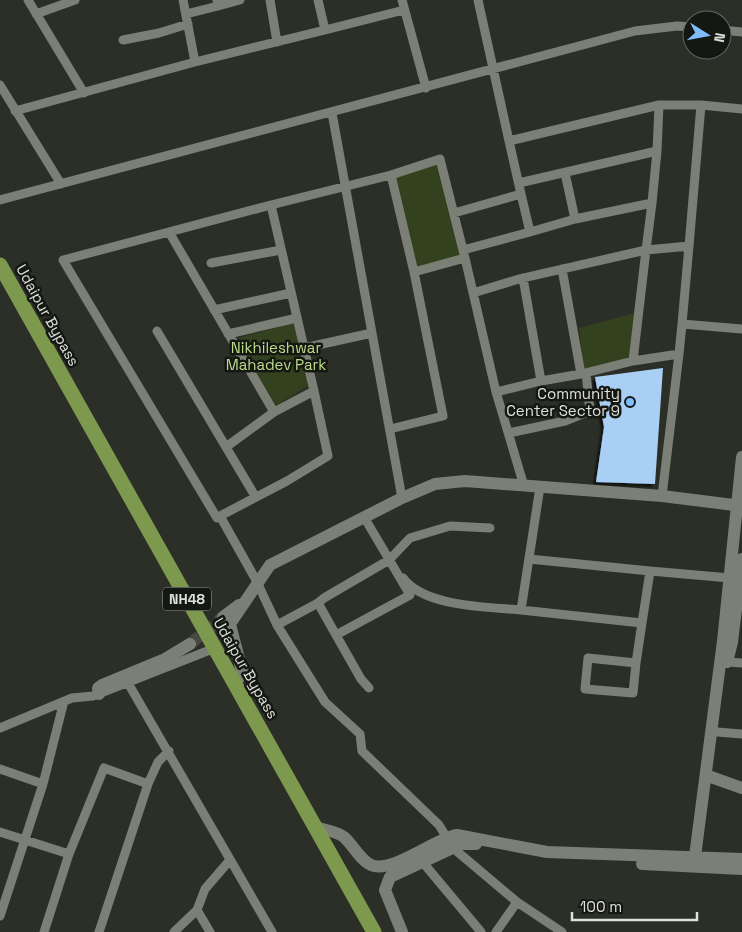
<svg xmlns="http://www.w3.org/2000/svg" width="742" height="932" viewBox="0 0 742 932" font-family="'Space Grotesk',sans-serif">
<defs>
<filter id="shadow"><feDropShadow dx="-3" dy="3" stdDeviation="1" flood-color="#0009"/></filter>
</defs>
<rect width="100%" height="100%" fill="#2c2f28"/>
<!-- green -->
<path fill="#33411f" d="M441 163 462 259 416 268 394 177Z
M635 313 631 357 584 369 579 328Z
M297 322 308 386 276 405 235 339Z"/>
<!-- building -->
<path fill="#a9cff5" filter="url(#shadow)" d="M663 368 655 484 596 482 604 427 595 377Z"/>
<g fill="none" stroke-linecap="round" stroke-linejoin="round">
<!-- secondary-tunnel -->
<path stroke="#474a43" stroke-width="12" stroke-dasharray="12 6" stroke-linecap="butt" d="M190 644 223 617"/>
<!-- street -->
<path stroke="#7b7f76" stroke-width="9" d="M28 0 84 93
M183 0 195 62 325 30
M270 0 277 42
M318 0 325 30 404 10
M402 0 426 88
M478 0 509 141
M218 6 240 0
M36 14 75 0
M186 14 218 6 217 0
M722 30 742 32
M123 40 159 33 188 24
M0 85 61 184
M659 105H701
M15 111 195 62
M332 113 402 498
M565 173 575 219 652 203 657 151
M519 183 657 151 659 105 509 141 521 194
M0 200 635 31 677 26 692 27
M652 203 646 250 689 246 682 324
M271 205 391 175
M454 213 521 194 530 232 463 250
M169 232 274 412
M530 232 575 219
M689 246 701 105 742 109
M211 263 281 250
M414 272 391 175 440 159 465 258
M473 293 519 279 523 278 646 250 633 361 581 374 562 269
M214 310 291 293
M157 331 255 496
M228 334 297 318
M304 348 372 333
M679 354 682 324 742 329
M633 361 679 354 662 496
M541 381 581 374
M496 392 541 381 523 278
M390 429 443 416 414 272 465 258 496 392 524 486
M509 433 565 421 590 411 586 373
M220 516 217 518 63 260 271 205 314 391 274 412 226 447
M364 517 410 595 336 635 318 603 324 598 389 560 410 538 450 526 490 528
M650 571 730 578
M403 578C424 607 488 607 521 610L540 487
M318 603 277 625 325 702 360 734 362 751 439 825 453 848 517 902 562 932
M521 610 642 623 650 571 529 559
M277 625 256 580 220 516 287 481 328 456 314 391
M336 635 361 679 369 688
M727 662 742 663
M636 663 633 693 585 689 588 658 636 663 642 623
M128 683 272 932
M0 728 72 698 93 696 215 648
M717 732 742 734
M0 769 43 784
M0 832 69 854
M420 859 481 932
M197 910 210 932
M0 916 43 784 64 701
M44 932 69 854 104 768 148 784
M99 932 148 784 158 762 169 751
M174 932 197 910 205 889 230 860
M496 932 517 902"/>
<!-- secondary -->
<path stroke="#7b7f76" stroke-width="12" d="M223 617 239 605
M727 662 732 642 742 559
M234 682 241 676 242 671 230 624 270 565 402 498 435 484 465 481 662 496 742 506
M99 694 98 688 102 685 165 659 190 644
M711 777 742 788
M315 827C325 830 336 831 344 837 353 845 360 860 371 865 392 874 434 839 457 835L547 852 742 859
M642 864 742 869
M694 864 723 641 742 457
M402 932 385 890 390 877 461 844H476"/>
<!-- highway -->
<path stroke="#7c994e" stroke-width="15" d="M0 265 374 932"/>
</g>
<!-- markers -->
<circle fill="#7fbdfa" stroke="#151713" stroke-width="2" cx="630" cy="402" r="5"/>
<g text-anchor="middle" dominant-baseline="central" stroke-width="5" stroke-linejoin="round" paint-order="stroke">
<!-- shield labels -->
<rect fill="#151713" stroke="#a2a49f" stroke-width="1" x="163" y="587.5" width="48" height="23" rx="4"/>
<g font-size="14" font-weight="bold" fill="#dee0db">
<text x="187" y="599">NH48</text>
</g>
<!-- street labels -->
<g font-size="15" fill="#dee0db" stroke="#151713">
<text transform="translate(48 315) rotate(61)">Udaipur Bypass</text>
<text transform="translate(246 668) rotate(60)">Udaipur Bypass</text>
</g>
<!-- park labels -->
<g font-size="15" fill="#bbdd8a" stroke="#151713">
<text x="276" y="347">Nikhileshwar<tspan x="276" dy="17">Mahadev Park</tspan></text>
</g>
<!-- poi labels -->
<g font-size="15" fill="#dee0db" stroke="#151713" text-anchor="end">
<text x="620" y="393">Community<tspan x="620" dy="17">Center Sector 9</tspan></text>
</g>
</g>
<!-- north arrow -->
<g transform="translate(707 35) rotate(101)"><circle r="24" fill="#151713" stroke="#656763"/>
<path d="M0-4L9 19L0 12L-9 19Z" fill="#7fbdfa"/>
<text y="-8" font-size="14" font-weight="bold" text-anchor="middle" fill="#dee0db">N</text>
</g>
<!-- scale -->
<path d="M572 912v8h125v-8" fill="none" stroke="#dee0db" stroke-width="2.5"/>
<text x="580" y="912" font-size="15" fill="#dee0db" stroke="#151713" stroke-width="4" paint-order="stroke">100 m</text>
</svg>
